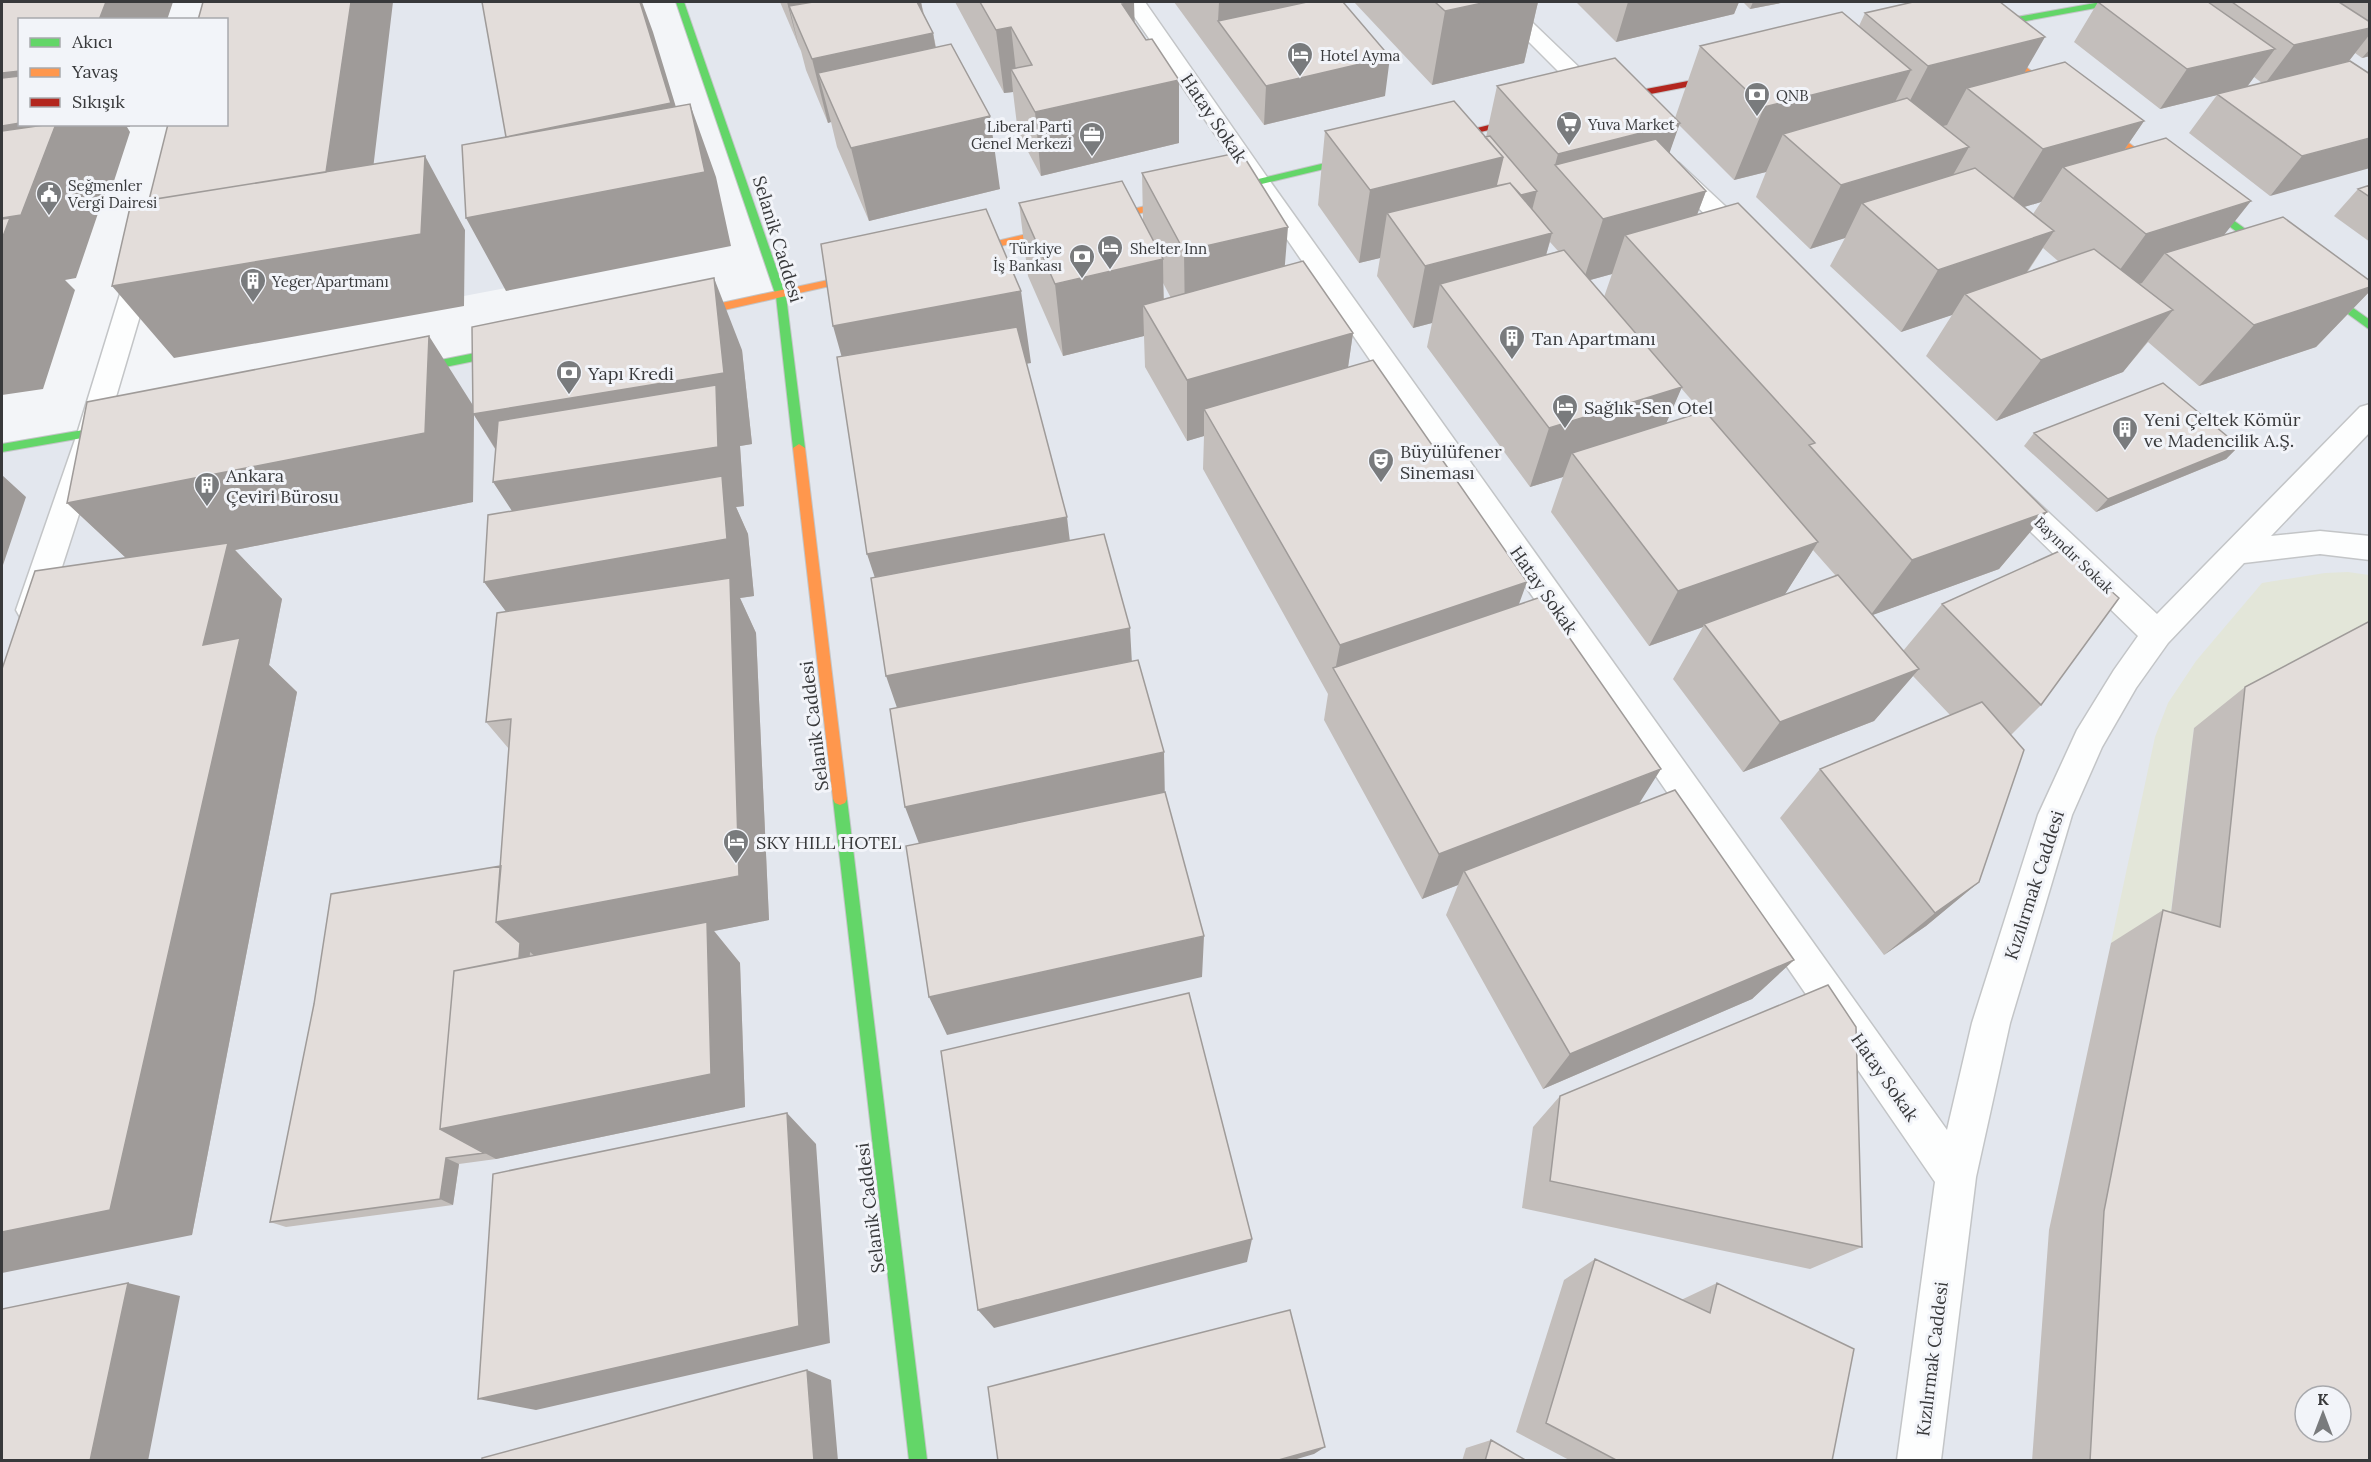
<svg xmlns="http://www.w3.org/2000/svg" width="2371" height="1462" viewBox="0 0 2371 1462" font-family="Lora,serif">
<rect width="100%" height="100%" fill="#f3f5f8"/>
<!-- built -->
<path fill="#e3e7ee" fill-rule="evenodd" d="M353 2H509L506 288 464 296 465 230 198 264Z
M680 2H2369V1460H2V448L91 434 781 295ZM2305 1396H2341V1432H2305Z"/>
<!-- green -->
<path fill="#e3e6d9" d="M2348 572 2369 575V643L2194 728 2165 959 2111 943 2155 737 2168 703 2196 661 2262 583 2325 573Z"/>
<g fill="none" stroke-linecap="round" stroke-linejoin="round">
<defs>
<path id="street" d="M1124 2H1145L1267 177 1947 1130 1972 1023 2038 815 2077 730 2114 670 2138 636 1996 498 1991 490 1996 482 2006 479 2016 482 2157 614 2360 407 2370 404V432L2271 536 2320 531 2370 536V560L2320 554 2244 563 2168 643 2136 688 2102 747 2072 815 2010 1023 1976 1177 1941 1460H1897L1935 1182Z
M1489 2H1511L1609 96 1612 101 1609 106H1593Z
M1671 161 1679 163 1755 234 1759 240 1755 246 1746 248 1737 246 1663 173 1659 168 1663 163Z
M142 257 151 259 155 265 105 434 48 610 43 619 32 622 21 619 16 610 77 434 129 265 133 259Z"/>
<path id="fast" d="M676 2H684L786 296 805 448 799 452 793 448 776 296Z
M2101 2H2116L2112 5 1977 30 1973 27 1977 24Z
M1367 153 1370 154V158L1154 210 1149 207 1154 204Z
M2161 168 2280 254V258H2272L2158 173V169Z
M2315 281 2370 320V330L2311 287 2310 285Z
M515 345 519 346V352L401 376 395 372 401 368Z
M124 423 128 424V430L2 452V444Z
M840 793 845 795 847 799 927 1460H909L833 799 835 795Z"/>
<path id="slow" d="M1929 2H1938L2164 169V173H2158Z
M1154 204 1159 207 1158 209 959 256 954 253 959 250Z
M870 271 874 272V276L680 320 675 316 680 312Z
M799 444 805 448 847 799 845 803 840 805 835 803 833 799 793 448Z"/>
<path id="jam" d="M1730 73 1735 76 1733 78 1604 103 1599 100 1604 97Z
M1533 114 1536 115V119L1434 143 1429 140Z"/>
</defs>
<!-- street casing -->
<use href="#street" stroke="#c3c5c7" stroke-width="3"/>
<!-- fast casing -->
<use href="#fast" stroke="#c3c5c7" stroke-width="2"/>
<!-- slow casing -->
<use href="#slow" stroke="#c3c5c7" stroke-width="2"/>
<!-- jam casing -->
<use href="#jam" stroke="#c3c5c7" stroke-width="2"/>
<!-- street -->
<use href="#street" fill="#fdfefe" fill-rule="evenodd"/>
<!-- fast -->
<use href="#fast" fill="#63d668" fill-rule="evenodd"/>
<!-- slow -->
<use href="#slow" fill="#ff974d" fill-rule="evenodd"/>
<!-- jam -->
<use href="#jam" fill="#b3261e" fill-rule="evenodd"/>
</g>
<!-- wall -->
<path fill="#c3bebb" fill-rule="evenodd" d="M780 2H921L924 14 933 33 936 47 1000 189 869 221 837 147 831 122 828 123 806 70 801 51Z
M955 2H1134V22L1179 143 1041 176 1018 133 1013 92 1004 93Z
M1174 2H1343L1385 96 1264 125Z
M1354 2H1538L1524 63 1432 85Z
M1576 2H1739L1734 14 1616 42Z
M1743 2H1786L1750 9Z
M2098 2H2370V56L2362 58 2355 53 2349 61 2370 74 2270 196 2189 133 2217 95 2160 109 2074 42ZM2254 77 2262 83 2247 87Z
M1865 13 2025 73 2144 121 2124 150 2224 235 2370 281V291L2316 347 2199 386 2148 342 2123 372 1996 421 1926 356 1952 315 1901 332 1830 266 1845 238 1810 249 1756 197 1766 172 1734 180 1679 125 1669 153 1706 191 1697 215 2047 512 1999 569 1872 615 1903 651 1942 604 2041 705 2011 735 1979 882 1926 926 1884 955 1780 818 1820 769 1950 715 1913 676 1874 721 1743 772 1673 679 1703 627 1649 646 1551 512 1563 477 1530 487 1427 347 1432 323 1413 328 1377 276 1380 258 1359 263 1318 205 1325 131 1486 137 1497 86 1675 118 1700 46 1859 26ZM2041 202 2033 214 2024 207ZM1550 242 1558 251 1546 255ZM2043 248 2058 261 2027 273ZM1612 274 1604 297 1590 280ZM1681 388 1702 412 1666 423ZM1813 550 1836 576 1784 595Z
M1142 173 1285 266 1353 333 1348 368 1519 605 1639 804 1794 960 1752 999 1543 1089 1446 915 1458 885 1422 899 1324 720 1328 694 1203 469 1204 436 1187 441 1145 367 1144 336 1063 356 1028 276 1019 203 1143 221ZM1163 283 1171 298 1164 300Z
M2370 185V242L2334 216 2358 189Z
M742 350 752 444 740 446 744 506 736 507 748 534 754 596 740 598 756 633 769 920 714 931 740 963 745 1107 496 1159 459 1164 453 1205 286 1227 270 1222 501 866 509 749 486 722 506 611 484 582 512 511 495 449 474 415 473 502 235 550 282 599 269 665 297 692 192 1235 126 558 67 503 473 405Z
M2034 433 2239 446 2226 459 2096 512 2024 446Z
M2245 687 2370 1461H2032L2049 1230 2111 943 2163 910 2171 913 2194 728Z
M1560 1096 1862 1247 1810 1269 1522 1208 1533 1127Z
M1595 1259 1681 1300 1717 1283 1832 1461H1571L1516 1432 1564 1280Z
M1491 1440 1527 1461H1462L1466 1448Z"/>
<!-- shaded-wall -->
<path fill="#9f9b99" d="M106 2H173L167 20H99Z
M253 2H393L365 236 198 264Z
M640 2H642L653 32 694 166 506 138Z
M787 2H921L925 24 789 6 800 51Z
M1134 2 1136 65 1122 4Z
M1219 2H1318L1218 21Z
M1487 2H1538L1524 63 1432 85 1445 11Z
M1628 2H1739L1734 14 1616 42Z
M1753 2H1786L1750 9Z
M1011 27 1017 80 1011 69 1013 92 1004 93 996 30Z
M2370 28V34L2345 66 2264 85 2294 45Z
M933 33 944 96 818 73 831 122 828 123 812 59Z
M2045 37 2003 110 1967 88 1947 125 1890 139 1928 66Z
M2275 49 2246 88 2160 109 2187 69Z
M2370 49V56L2362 58Z
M1390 57 1385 96 1264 125 1266 86Z
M1911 70 1874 144 1783 134 1766 172 1734 180 1764 107Z
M20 71V124H130V127H127L130 132 114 181 103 183 107 187 76 278 65 280 75 290 43 389 2 395V73Z
M1179 80V143L1041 176 1035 112Z
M690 104 716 177 731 246 506 291 466 218Z
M990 116 1000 189 869 221 851 148Z
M2144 121 2101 184 2063 167 2041 202 2004 213 2043 149Z
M1680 123 1654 197 1555 165 1558 154Z
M2370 138V168L2270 196 2302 156Z
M1969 147 1933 210 1862 203 1845 238 1810 249 1841 185Z
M425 156 465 230 464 306 174 358 112 286Z
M1503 157 1486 230 1387 213 1380 258 1359 263 1370 190Z
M1537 191 1530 218 1492 203Z
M1706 191 1682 254 1625 235 1612 274 1583 282 1603 219Z
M2251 201 2201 264 2165 253 2142 283 2100 297 2146 234Z
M1288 227 1282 300 1185 323 1184 251Z
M2054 231 2012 294H1965L1952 315 1901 332 1938 270Z
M1552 233 1535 296 1440 284 1432 323 1413 328 1425 266Z
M1163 259 1164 331 1143 305 1144 336 1063 356 1055 284Z
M714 278 742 350 752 444 740 446 744 506 736 507 748 534 754 596 740 598 756 633 769 920 714 931 740 963 745 1107 496 1159 440 1129 543 963 530 952 528 986 496 922 525 637 484 582 531 540 493 482 514 478 474 415 473 502 235 550 282 599 269 665 297 692 192 1235 2 1273V1232L203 645 139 570 67 503 429 336 474 407Z
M2370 287V291L2316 347 2199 386 2254 325Z
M1021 291 1031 363 853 397 833 326Z
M2173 310 2123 372 1996 421 2041 360Z
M1353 333 1344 394 1204 409V436L1187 441V380Z
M1682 387 1656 447 1572 453 1563 477 1530 487 1549 428Z
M2239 446 2226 459 2096 512 2108 499Z
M2 475 26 497 2 568Z
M2047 512 1999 569 1870 616 1912 560Z
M1067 517 1074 575 886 611 867 554Z
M1818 542 1782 599 1704 624 1703 627 1649 646 1678 591Z
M1527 582 1507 637 1335 671 1340 645Z
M1130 628 1133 682 904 728 886 676Z
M1919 669 1874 721 1743 772 1780 722Z
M1164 752 1165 802 923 854 905 807Z
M1661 769 1630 818 1464 871 1458 885 1422 899 1439 854Z
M1979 882 1926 926 1884 955 1935 913Z
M1204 936 1202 977 947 1035 929 997Z
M1794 960 1752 999 1543 1089 1570 1054Z
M787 1113 816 1144 830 1343 536 1410 478 1399Z
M446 1158 459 1164 453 1205 440 1199Z
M1252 1239 1247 1262 994 1328 978 1310Z
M128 1283 180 1296 148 1461H90Z
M807 1370 831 1380 838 1461H814Z
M1325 1447 1314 1454 1290 1461H1275Z"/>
<!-- building -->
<path fill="#e3ddda" stroke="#9f9b99" stroke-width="1.5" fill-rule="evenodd" d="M2 2H106L99 20H20V71L2 73Z
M203 2H351L326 172 149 200 168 124H226V20H198Z
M482 2H640L671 103 506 137Z
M813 2H917L933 33 812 59 789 6Z
M980 2H1134L1122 4 1146 40 1152 39 1179 80 1035 112 1011 69 1032 65 1011 27 996 30Z
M1307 2H1343L1390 57 1266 86 1218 21Z
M1435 2H1487L1445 11Z
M1913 2H2000L2045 37 1928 66 1865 13Z
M2098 2H2208L2275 49 2187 69Z
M2232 2H2339L2370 22V28L2294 45Z
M1842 12 1911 70 1764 107 1700 46Z
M951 44 990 116 851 148 818 73Z
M1615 58 1680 123 1558 154 1497 86Z
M2350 61 2370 74V138L2302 156 2217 94Z
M2065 62 2144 121 2043 149 1967 88Z
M20 76V123L2 126V78Z
M1907 98 1969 147 1841 185 1783 134Z
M1454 101 1503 157 1370 190 1325 131Z
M690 104 705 172 466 218 462 145Z
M51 124H56L21 215 2 218V131Z
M1490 136 1537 191 1521 195 1510 183 1496 186 1503 157 1485 137Z
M2166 138 2251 201 2146 234 2063 167Z
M1656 139 1706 191 1603 219 1555 165Z
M1241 152 1288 227 1184 251 1142 173Z
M425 156 421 234 112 286 131 203Z
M1975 168 2054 231 1938 270 1862 203Z
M1122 181 1163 259 1055 284 1019 203Z
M1510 183 1552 233 1425 266 1387 213Z
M2370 185V197L2358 189Z
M1738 203 2047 512 1912 560 1809 445 1815 443 1625 235Z
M986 209 1021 291 833 326 821 244Z
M2283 217 2370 281V287L2254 325 2165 253Z
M10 218 2 239V219Z
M2094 249 2173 310 2041 360 1965 294Z
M1564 250 1682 387 1549 428 1440 284Z
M1303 261 1353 333 1187 380 1143 305Z
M714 278 724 373 473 414 472 327Z
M1017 327 1067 517 867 554 837 357Z
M429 336 425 433 67 503 87 402Z
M1373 360 1527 582 1340 645 1204 409Z
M2163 383 2239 446 2108 499 2034 433Z
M716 385 718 447 493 482 498 421Z
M1705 411 1818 542 1678 591 1572 453Z
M722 476 727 539 484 582 488 515Z
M1104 534 1130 628 886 676 871 578Z
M228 543 203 645 240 638 110 1210 2 1232V669L35 571Z
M2064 549 2119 598 2041 705 1942 604Z
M1838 575 1919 669 1780 722 1704 624Z
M730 578 739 876 496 922 511 719 486 722 497 613Z
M1541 597 1661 769 1439 854 1333 668Z
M2370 621V1461H2090L2104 1211 2163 910 2220 927 2245 687ZM2305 1396H2341V1432H2305Z
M1138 660 1164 752 905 807 890 709Z
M1982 702 2024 750 1979 882 1935 913 1820 769Z
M1675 790 1794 960 1570 1054 1464 871Z
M1165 792 1204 936 929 997 906 846Z
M501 866 496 922 520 943 519 958 454 971 440 1129 484 1153 446 1158 440 1199 270 1222 314 1004 331 894Z
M707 922 711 1074 440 1129 454 971Z
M1828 985 1856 1027 1862 1247 1550 1181 1560 1096Z
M1189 993 1252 1239 978 1310 941 1051Z
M787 1113 799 1326 478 1399 493 1174Z
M1595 1259 1710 1313 1717 1283 1854 1349 1832 1461H1618L1546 1423Z
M128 1283 90 1461H2V1309Z
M1290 1310 1325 1447 1275 1461H998L988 1387Z
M807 1370 814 1461H482V1458Z
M1491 1440 1527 1461H1485Z"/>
<!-- icons -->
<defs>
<symbol id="hotel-pin" viewBox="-11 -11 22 30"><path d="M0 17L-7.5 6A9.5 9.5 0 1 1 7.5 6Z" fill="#797b7d" stroke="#f2f4f9"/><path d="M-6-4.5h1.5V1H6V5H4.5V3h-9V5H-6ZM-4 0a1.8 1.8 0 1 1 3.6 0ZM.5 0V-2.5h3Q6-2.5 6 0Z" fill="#fff"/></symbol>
<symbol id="bank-pin" viewBox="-11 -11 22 30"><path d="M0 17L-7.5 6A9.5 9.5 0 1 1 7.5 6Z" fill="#797b7d" stroke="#f2f4f9"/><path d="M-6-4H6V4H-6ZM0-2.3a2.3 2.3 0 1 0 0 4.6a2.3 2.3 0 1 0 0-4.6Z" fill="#fff"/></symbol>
<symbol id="supermarket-pin" viewBox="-11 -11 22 30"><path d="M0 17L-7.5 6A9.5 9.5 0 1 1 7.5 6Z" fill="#797b7d" stroke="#f2f4f9"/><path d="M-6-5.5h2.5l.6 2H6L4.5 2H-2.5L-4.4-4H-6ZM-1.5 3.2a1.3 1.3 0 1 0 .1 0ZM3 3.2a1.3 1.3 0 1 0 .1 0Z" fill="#fff"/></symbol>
<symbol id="office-pin" viewBox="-11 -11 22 30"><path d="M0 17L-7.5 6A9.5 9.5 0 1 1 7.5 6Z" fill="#797b7d" stroke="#f2f4f9"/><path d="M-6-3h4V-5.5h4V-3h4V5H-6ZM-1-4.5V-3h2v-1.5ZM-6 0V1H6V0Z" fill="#fff"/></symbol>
<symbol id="civic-pin" viewBox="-11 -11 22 30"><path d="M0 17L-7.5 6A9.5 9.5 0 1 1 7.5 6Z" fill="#797b7d" stroke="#f2f4f9"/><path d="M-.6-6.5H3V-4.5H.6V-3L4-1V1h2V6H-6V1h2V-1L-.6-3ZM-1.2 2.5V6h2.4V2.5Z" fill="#fff"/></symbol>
<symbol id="building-pin" viewBox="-11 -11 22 30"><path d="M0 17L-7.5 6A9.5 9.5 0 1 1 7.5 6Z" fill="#797b7d" stroke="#f2f4f9"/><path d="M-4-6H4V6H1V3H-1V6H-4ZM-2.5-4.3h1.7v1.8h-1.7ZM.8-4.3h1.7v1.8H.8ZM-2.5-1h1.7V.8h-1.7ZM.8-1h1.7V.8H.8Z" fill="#fff"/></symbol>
<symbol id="theatre-pin" viewBox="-11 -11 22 30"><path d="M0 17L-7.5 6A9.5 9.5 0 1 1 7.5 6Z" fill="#797b7d" stroke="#f2f4f9"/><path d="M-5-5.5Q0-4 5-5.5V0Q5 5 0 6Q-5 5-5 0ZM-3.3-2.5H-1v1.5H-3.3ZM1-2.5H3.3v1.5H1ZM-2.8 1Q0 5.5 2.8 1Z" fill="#fff"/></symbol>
</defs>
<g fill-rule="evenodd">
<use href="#hotel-pin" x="1285" y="40" width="30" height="40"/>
<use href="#bank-pin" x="1742" y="80" width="30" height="40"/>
<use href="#supermarket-pin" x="1554" y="109" width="30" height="40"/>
<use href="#office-pin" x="1077" y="120" width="30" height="40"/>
<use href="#civic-pin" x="34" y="179" width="30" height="40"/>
<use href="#hotel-pin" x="1095" y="233" width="30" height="40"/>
<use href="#bank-pin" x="1067" y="242" width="30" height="40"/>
<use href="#building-pin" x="238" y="266" width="30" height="40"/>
<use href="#building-pin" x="1497" y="323" width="30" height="40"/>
<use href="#bank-pin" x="554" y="358" width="30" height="40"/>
<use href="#hotel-pin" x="1550" y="392" width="30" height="40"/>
<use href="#building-pin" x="2110" y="414" width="30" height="40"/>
<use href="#theatre-pin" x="1366" y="446" width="30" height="40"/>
<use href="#building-pin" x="192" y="470" width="30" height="40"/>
<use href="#hotel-pin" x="721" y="827" width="30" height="40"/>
</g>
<g text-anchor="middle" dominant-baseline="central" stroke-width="6" stroke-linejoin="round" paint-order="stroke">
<!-- far-poi labels -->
<g font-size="15" fill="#38393b" stroke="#f2f4f9" text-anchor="start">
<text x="1320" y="55">Hotel Ayma</text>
<text x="1776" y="95">QNB</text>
<text x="1588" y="124">Yuva Market</text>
<text x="1072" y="126" text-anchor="end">Liberal Parti<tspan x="1072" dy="17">Genel Merkezi</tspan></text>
<text x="68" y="185">Seğmenler<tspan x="68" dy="17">Vergi Dairesi</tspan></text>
<text x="1062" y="248" text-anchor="end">Türkiye<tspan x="1062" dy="17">İş Bankası</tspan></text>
<text x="1130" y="248">Shelter Inn</text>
<text x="272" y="281">Yeger Apartmanı</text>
</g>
<!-- far-street labels -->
<g font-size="15" fill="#38393b" stroke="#f2f4f9">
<text transform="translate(2074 555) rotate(44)">Bayındır Sokak</text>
</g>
<!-- street labels -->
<g font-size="18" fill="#38393b" stroke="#f2f4f9">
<text transform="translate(1214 118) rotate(56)">Hatay Sokak</text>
<text transform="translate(778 239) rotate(73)">Selanik Caddesi</text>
<text transform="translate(1544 590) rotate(55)">Hatay Sokak</text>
<text transform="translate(814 726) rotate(-97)">Selanik Caddesi</text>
<text transform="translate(2034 885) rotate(-72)">Kızılırmak Caddesi</text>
<text transform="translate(1885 1077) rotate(55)">Hatay Sokak</text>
<text transform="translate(870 1208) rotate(-97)">Selanik Caddesi</text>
<text transform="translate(1932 1359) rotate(-83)">Kızılırmak Caddesi</text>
</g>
<!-- poi labels -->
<g font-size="18" fill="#38393b" stroke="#f2f4f9" text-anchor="start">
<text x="1532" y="338">Tan Apartmanı</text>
<text x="588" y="373">Yapı Kredi</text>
<text x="1584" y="407">Sağlık-Sen Otel</text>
<text x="2144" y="419">Yeni Çeltek Kömür<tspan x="2144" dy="21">ve Madencilik A.Ş.</tspan></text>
<text x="1400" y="451">Büyülüfener<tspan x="1400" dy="21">Sineması</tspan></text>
<text x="226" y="475">Ankara<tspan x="226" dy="21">Çeviri Bürosu</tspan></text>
<text x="756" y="842">SKY HILL HOTEL</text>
</g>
</g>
<!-- border -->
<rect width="2371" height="1462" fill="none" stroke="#38393b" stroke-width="6"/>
<!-- legend -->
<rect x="18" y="18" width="210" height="108" fill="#f2f4f9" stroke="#a8a9ad" stroke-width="1.5"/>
<rect x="30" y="38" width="30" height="9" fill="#63d668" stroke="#a8a9ad" stroke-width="1.5"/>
<text x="72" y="48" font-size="18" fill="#38393b">Akıcı</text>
<rect x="30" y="68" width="30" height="9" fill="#ff974d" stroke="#a8a9ad" stroke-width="1.5"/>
<text x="72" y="78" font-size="18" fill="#38393b">Yavaş</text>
<rect x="30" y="98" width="30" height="9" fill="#b3261e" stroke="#a8a9ad" stroke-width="1.5"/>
<text x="72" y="108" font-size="18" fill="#38393b">Sıkışık</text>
<!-- north arrow -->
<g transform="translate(2323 1414)"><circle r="28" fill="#f2f4f9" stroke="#a8a9ad" stroke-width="1.5"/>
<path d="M0-4.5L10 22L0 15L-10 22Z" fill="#797b7d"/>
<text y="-9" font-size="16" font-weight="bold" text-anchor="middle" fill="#38393b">K</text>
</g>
</svg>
